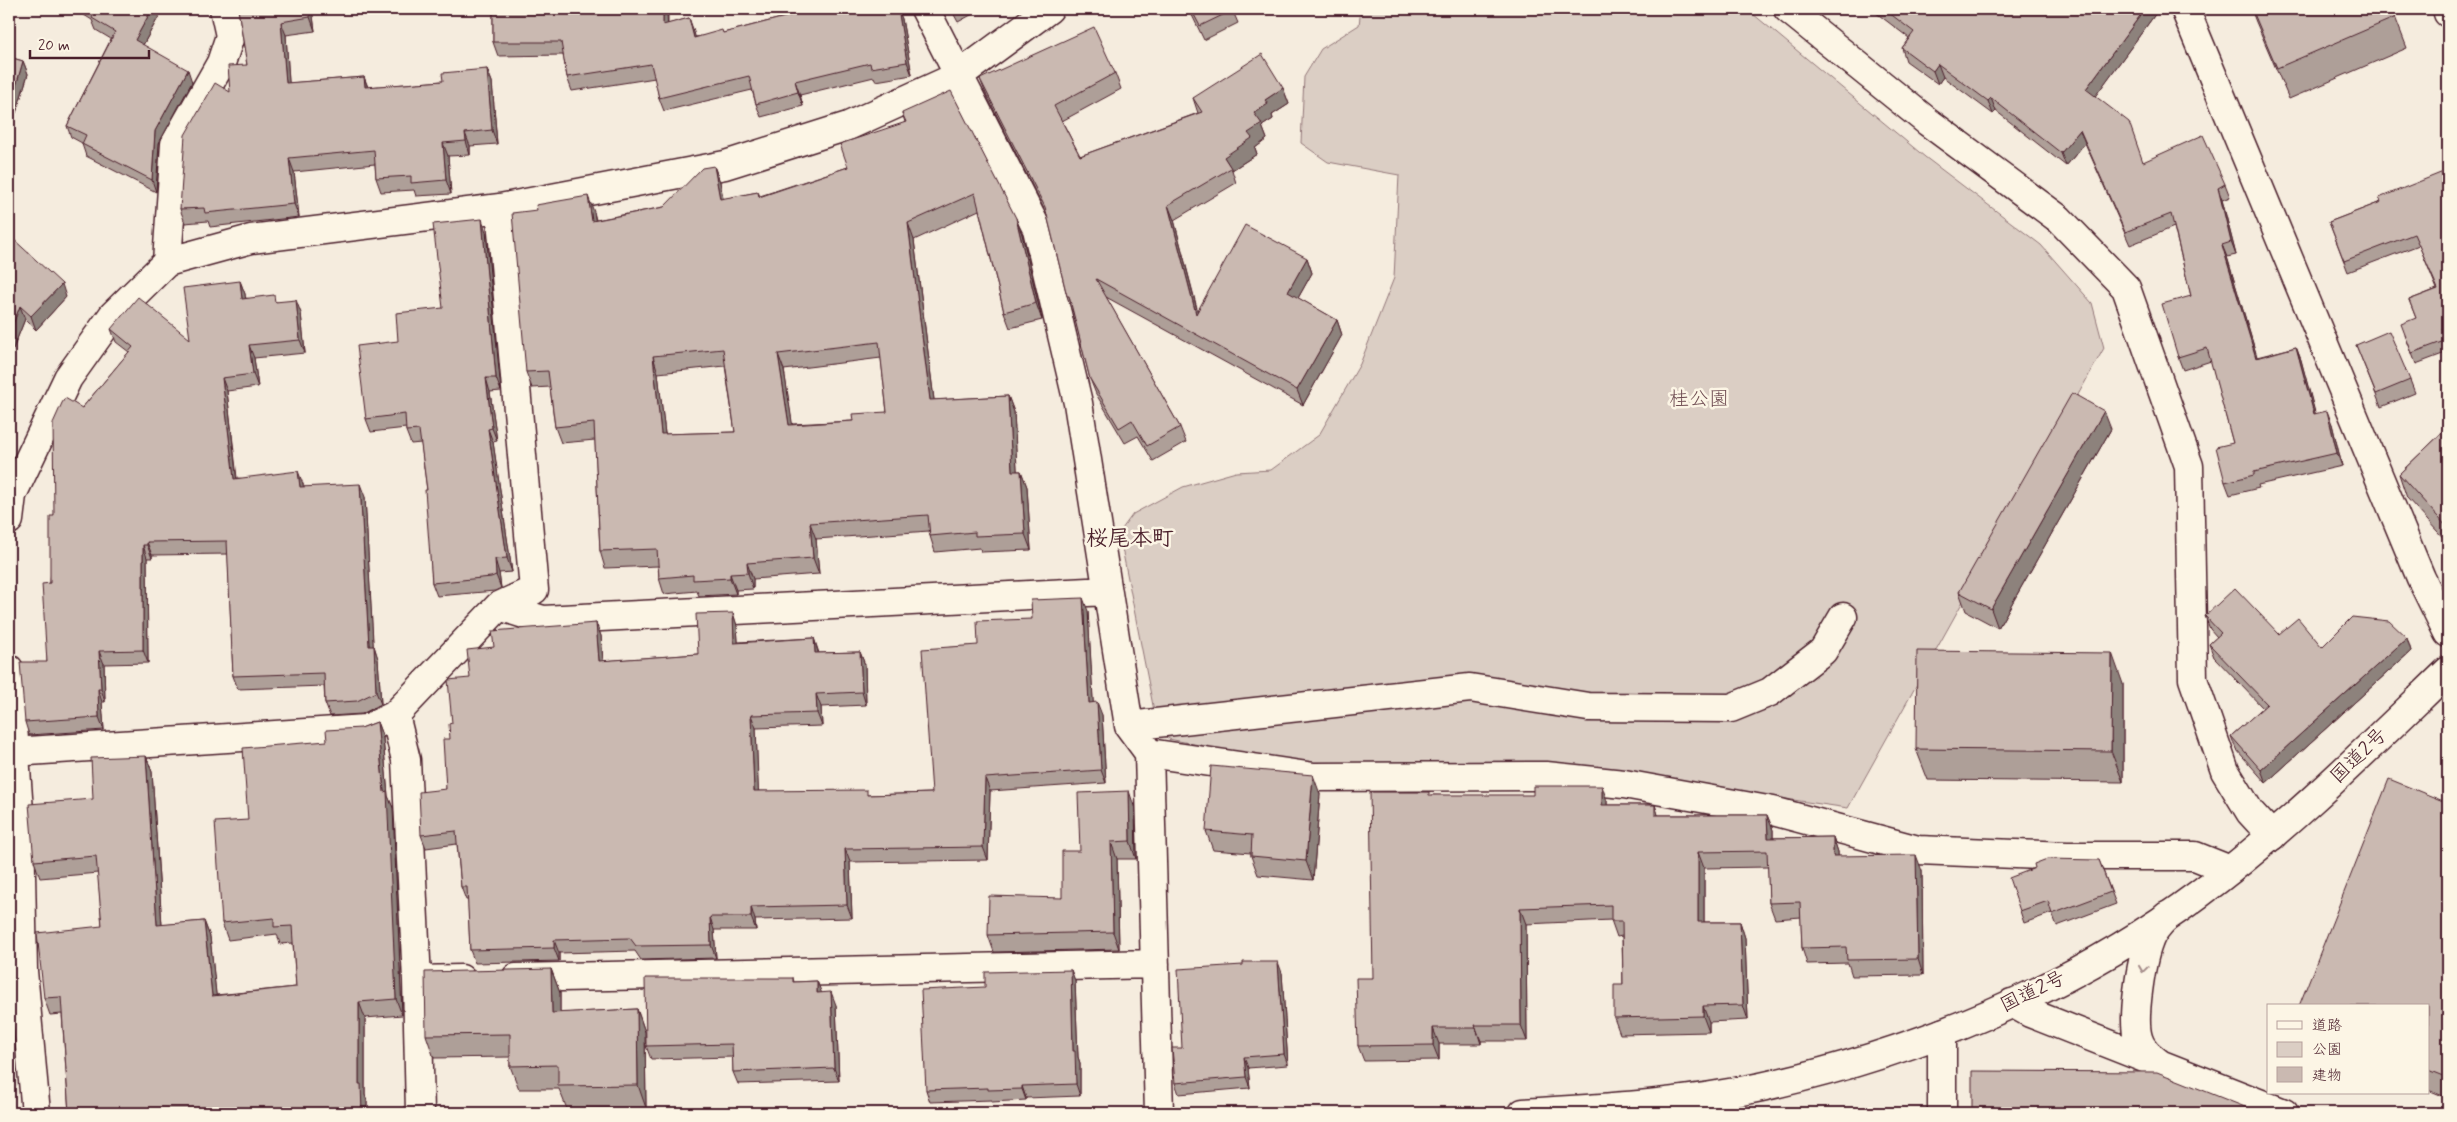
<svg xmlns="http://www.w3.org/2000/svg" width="2457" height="1122" viewBox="0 0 2457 1122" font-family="Mynerve,'Klee One',sans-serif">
<rect width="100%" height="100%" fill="#f5ecde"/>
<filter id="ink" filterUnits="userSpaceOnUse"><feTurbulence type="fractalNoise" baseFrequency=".02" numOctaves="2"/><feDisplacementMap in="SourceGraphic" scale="10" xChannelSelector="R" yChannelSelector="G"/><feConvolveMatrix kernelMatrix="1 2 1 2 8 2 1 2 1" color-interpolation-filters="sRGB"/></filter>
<g filter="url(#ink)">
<!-- green -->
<path fill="#dbcec4" stroke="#927678" d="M1361 9H1747L1925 157 2041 245 2092 303 2104 348 1848 808 1588 770 1313 768 1169 739 1158 731 1119 533 1133 514 1183 487 1236 472 1271 470 1319 435 1360 364 1394 278 1399 175 1328 162 1301 143 1304 77 1321 49 1359 25Z"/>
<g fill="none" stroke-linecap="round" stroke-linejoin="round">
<defs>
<path id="minor" d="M925 9 1037 229 1078 403 1129 726 1149 753 1159 1113
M1788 9 1928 122 2059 219 2126 288 2189 466 2193 679 2225 771 2250 812 2272 836
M2185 9 2421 578 2448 633
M2447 9 2448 13
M167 262 175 144 221 63 230 36 224 9
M9 520 12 495 68 378 113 315 167 262 251 239 500 208 725 165 848 126 958 76 1049 9
M499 606 543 620 1107 591
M9 669 20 826 23 971 36 1113
M395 715 406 760 417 980 420 1113
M1129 726 1470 688 1588 707 1731 708 1770 692 1823 651 1843 617
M13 752 366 729 395 715 499 606 534 590 500 208
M1149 753 1314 777 1546 776 1624 784 1773 811 1918 850 2067 856H2195L2230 870
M516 978 1155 964
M417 980 461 979
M2012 1003 2030 1013 2284 1113
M1942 1033V1113
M2160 1064C2151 1057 2141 1050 2138 1038 2132 1018 2141 961 2149 941 2152 931 2160 923 2167 916"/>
<path id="highway" d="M1523 1113C1603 1108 1683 1104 1761 1087 1915 1053 2072 989 2199 894 2289 827 2368 748 2448 671"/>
</defs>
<!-- minor casing -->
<use href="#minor" stroke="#4a1f2b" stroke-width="31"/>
<!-- highway casing -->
<use href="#highway" stroke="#4a1f2b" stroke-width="31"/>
<!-- minor -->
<use href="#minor" stroke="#fcf5e5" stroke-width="28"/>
<!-- highway -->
<use href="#highway" stroke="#fcf5e5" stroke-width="28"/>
</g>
<!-- wall -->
<path fill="#ae9f98" stroke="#4a1f2b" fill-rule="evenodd" d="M82 9H163L143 45 192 82 159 143 156 192 86 156 82 144V143L71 137 67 126 111 39 96 30 92 20 84 15Z
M238 9H312L315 31 286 35 289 83 364 77 368 87 443 81 487 69 492 82 497 144 470 146V155L448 156 451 194 416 196 414 190 381 192 376 178 375 164 294 172 299 217 210 227 208 221 185 223 180 209 230 92 247 65Z
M493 9H668V24L689 18 695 37 723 33 816 9H852L853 13 898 9 902 19 912 75 876 81 874 77 800 95 803 106 761 117 756 104 752 90 664 111 659 98 655 78 572 91 567 77 563 55 498 56 493 42Z
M951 9H982L958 22Z
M1189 9H1232L1238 23 1204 40Z
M1871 9H2159L2095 96 2143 162 2225 184 2230 197 2222 200 2236 255 2227 257 2257 357 2296 347 2301 360 2315 414 2332 424 2342 466 2258 485 2259 488 2230 495 2225 482 2233 443 2211 361 2183 370 2178 357 2191 296 2174 227 2130 245 2085 143 2066 166 1996 111 1993 114 1943 77 1938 84 1906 61 1902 48 1909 38Z
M2251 9H2392L2407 48 2289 99 2256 22Z
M9 57 23 61 28 74 16 113 9 111Z
M1115 73 1121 89 1062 121 1080 156 1198 113 1193 98 1283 88 1289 104 1272 115 1273 119 1262 126 1267 139 1255 148 1257 154 1232 170 1236 183 1174 220 1198 312 1307 258 1312 273 1298 298 1337 320 1342 335 1303 405 1106 297 1180 427 1186 442 1153 461 1138 436 1125 443 1096 394 1090 379 1073 311 1072 312 1067 296 1047 215 986 94 980 79Z
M902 113 1022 234 1042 320 1010 328 1004 312 979 210 914 240 934 400 1008 396 1014 412 1017 471H1021L1027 487 1031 550 981 552 980 548 935 552 930 536 929 531 816 539 819 574 753 579V589L736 590V594L699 596 697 591 664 594 659 578 658 566 605 568 600 551 595 440 561 443 555 427 550 387 532 388 526 372 594 212 596 220 664 207 714 166 720 182 723 199 758 192 760 196 848 167 905 122ZM881 358 887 412 853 421 792 424 784 370ZM725 366 735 432 665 434 658 373Z
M2448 170V338L2446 339 2448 344V352L2416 364 2405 335 2416 318 2409 300 2437 289 2419 245 2348 272 2329 222 2381 202Z
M486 232 501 391 490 392 497 441 493 442 512 572 499 573 501 588 495 591 437 596 432 583 427 490 421 443 411 444 406 431V428L371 432 366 419 443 308Z
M9 239 66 297 36 330 25 319 9 359Z
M240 281 245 294V298L277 302 301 313 305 353 254 358 258 387 227 391 237 478 303 484V487L365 497 373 646H374L378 659 381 704 362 714 330 716 325 703 324 686 238 689 233 676 228 554 152 555V558H147L148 663 104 664 105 702H102L104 730 29 735 25 722 47 662 50 583 54 516 82 408 129 352 116 342 111 329 190 339Z
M2356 345 2410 380 2415 393 2381 407Z
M2448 427V543L2407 498 2399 474Z
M2111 429 1998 628 1966 611 1959 592Z
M1088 611 1093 702 1102 715 1106 783 990 791 988 860 850 862 852 918 755 920 756 930H714L716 958 641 960 635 951 559 953V961L475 963 470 950 468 900H466L461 887 457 844 426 848 421 835 446 789 452 723 470 678 494 647 596 623 601 636 603 661 698 654 733 613 737 626 738 642 814 638 819 653 860 652 865 665 866 705 821 707 822 726 756 728 758 791 868 795 932 793 978 645 1032 619Z
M2205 616 2279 634 2322 647 2407 638 2411 651 2266 783 2236 749 2231 736 2263 708 2214 657 2209 644 2217 637 2210 629Z
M2123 684V782L1928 780 1916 749Z
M377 722 383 738 388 796 393 808 402 1015 365 1018V1095L367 1101V1113H69L62 1014 50 1015 44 998 102 926 98 873 40 878 34 861 93 799 146 756 152 772 162 925 204 921 210 937 216 995 296 987 293 943 280 944 277 934 228 940 222 923 248 820 327 741Z
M1320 794 1313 880 1258 875 1251 856V853L1213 850 1206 831Z
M1431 795 1607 801V805H1655L1658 815H1767L1773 830V838L1833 837 1838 852V856L1922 871 1923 975 1852 976 1848 963 1807 964 1802 948 1801 917 1775 919 1769 903 1768 867 1704 868V922H1740L1745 938 1748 1020 1709 1022V1032L1620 1034 1614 1018 1623 985 1622 936 1617 937 1611 920 1526 924 1527 1041H1481V1044H1439V1060L1364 1061 1358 1046 1373 978Z
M2448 803V1098L2428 1090V1006Z
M1135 809 1136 859H1117L1119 949 994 952 988 935 1062 898 1080 851Z
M2099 860 2116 904 2057 926 2052 913 2024 923 2020 911Z
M551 969 560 993V1013L637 1009 645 1032 646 1108 567 1109 559 1089H519L510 1066V1057L434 1058 426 1035Z
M1071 970 1075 981 1078 1057 1080 1063V1096L1026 1098V1100L992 1102V1100L930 1102 926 1090 985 987Z
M1282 973 1288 1065 1248 1068 1250 1088 1179 1094 1175 1083 1182 1048Z
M793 978 794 982 817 981 821 993 836 1005 839 1081 738 1084 733 1072V1057L651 1059 646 1046Z"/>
<!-- shaded-wall -->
<path fill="#8d827c" stroke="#4a1f2b" d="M152 9H163L139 52 135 40Z
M309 9H312L315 31 310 17Z
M663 9H667L668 39 663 25Z
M898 9 902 19 912 75 907 62Z
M2145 9H2159L2091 102 2086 89Z
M689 18 694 32 699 51 694 38Z
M281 22 286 35 290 97 286 83Z
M23 61 28 74 16 113 12 100Z
M1938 64 1943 77 1938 84 1933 71Z
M487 69 492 82 497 144 492 130Z
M188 70 192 82 159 143 156 192 152 180 155 131Z
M364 77 369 91 365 87Z
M795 81 800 95 803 106 798 92Z
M1283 88 1289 104 1272 115 1273 119 1262 126 1267 139 1255 148 1257 154 1232 170 1224 157 1248 133 1254 113 1265 100Z
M1991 98 1996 111 1993 114 1988 101Z
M2080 130 2085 143 2066 166 2061 153Z
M465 133 470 146V155L466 141Z
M443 143 448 156 451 194 446 180Z
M289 158 294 172 299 217 294 204Z
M714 166 720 182 726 215 720 199Z
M2218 188 2222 200 2236 255 2231 242Z
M588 196 594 212 598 237 592 221Z
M1168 205 1174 220 1202 329 1196 314Z
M1016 218 1022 234 1042 320 1036 303Z
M482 219 486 232 501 391 496 378Z
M908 223 914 240 936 416 930 400Z
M2222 245 2227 257 2261 370 2256 358Z
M1307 258 1312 273 1293 307 1288 292Z
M240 281 245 294 247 312 242 299Z
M62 284 66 297 36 330 31 316Z
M296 300 301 313 305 353 300 340Z
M20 306 25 319 9 359V334Z
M1337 320 1342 335 1303 405 1297 390Z
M249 345 254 358 258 387 253 374Z
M2296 347 2301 360 2319 427 2314 414Z
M778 354 784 370 795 441 789 425Z
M653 356 658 373 667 451 661 434Z
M222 378 227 391 238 492 234 479Z
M486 378 490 392 497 441 492 428Z
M1008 396 1014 412 1018 487 1012 471Z
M2104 411 2111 429 1998 628 1991 609Z
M2327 411 2332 424 2342 466 2337 453Z
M488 429 493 442 512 572 507 558Z
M298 471 303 484 305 500 300 487Z
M1021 471 1027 487 1031 550 1025 534Z
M360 484 365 497 374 659 369 646Z
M810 523 816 539 819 574 813 558Z
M147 542 152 555V558L147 545Z
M143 545 147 558 148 663 143 650Z
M495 559 499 573 501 588 496 575Z
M747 563 753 579V589L748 573Z
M730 574 736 590V594L730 578Z
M1083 598 1088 611 1094 716 1089 703Z
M733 613 737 626 739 656 734 643Z
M596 623 601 636 604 674 599 661Z
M814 638 818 652 819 666 815 653Z
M2407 638 2411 651 2266 783 2261 770Z
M374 646 378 659 381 704 376 692Z
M99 651 104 664 105 702 101 689Z
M860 652 865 665 866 705 862 692Z
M2112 653 2123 684V782L2111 751Z
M98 689 102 702 104 730 99 717Z
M816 694 821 707 822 726 817 713Z
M1097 702 1102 715 1106 783 1101 770Z
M751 715 756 728 759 804 754 791Z
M377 722 383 738 388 796 393 808 402 1015 396 999 384 792Z
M146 756 152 772 163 942 157 925Z
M1313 775 1320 794 1313 880 1306 861Z
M985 778 990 791 988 860 983 847Z
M1602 786 1607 801V821L1602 805Z
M1129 791 1135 809 1136 859 1130 841Z
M1655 805 1660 821 1655 815Z
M1767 815 1773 830V854L1768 838Z
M1833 837 1838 852 1839 872 1833 856Z
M1111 842 1117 859 1119 949 1113 932Z
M845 849 850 862 852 918 847 905Z
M1698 852 1704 868V938L1698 922Z
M1916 855 1922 871 1923 975 1918 959Z
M751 907 755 920 756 930 751 917Z
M1520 908 1526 924 1527 1041 1521 1025Z
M710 917 714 930 716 958 711 945Z
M204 921 210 937 218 1012 212 996Z
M1740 922 1745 938 1748 1020 1743 1005Z
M554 940 559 953V961L554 948Z
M1278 962 1282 973 1288 1065 1284 1054Z
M551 969 560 993V1037L552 1013Z
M1071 970 1075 981 1078 1057 1080 1063V1096L1076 1084 1073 1051Z
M817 981 822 994 817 993Z
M831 992 836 1005 839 1081 834 1068Z
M359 1002 365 1018V1095L367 1101V1113H362L359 1084Z
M1703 1006 1709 1022V1032L1703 1016Z
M637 1009 645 1032 646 1108 638 1085Z
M1475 1025 1481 1041V1044L1476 1028Z
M1433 1028 1439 1044V1060L1433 1045Z
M1244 1057 1248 1068 1250 1088 1246 1077Z
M1022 1086 1026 1098V1100L1022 1089Z"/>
<!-- building -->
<path fill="#cab9b1" stroke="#4a1f2b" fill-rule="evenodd" d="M89 9H152L135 40 188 70 155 131 152 180 82 144 86 135 67 126 115 32 92 18 95 12Z
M238 9H309L310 17 281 22 286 83 364 77 365 87 443 81 442 73 487 69 492 130 465 133 466 141 443 143 446 180 411 183V176L376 178 374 150 289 158 294 204 205 213 204 208 180 209 185 135 215 83 230 92 228 66 247 65Z
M493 9H663V25L689 18 694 38 722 30 723 33 816 9H851L852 13 878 9H898L907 62 871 68 870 63 795 81 798 92 756 104 749 76 659 98 651 64 567 77 561 42H493Z
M1191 9H1232L1233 10 1200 26Z
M1884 9H2145L2086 89 2129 122 2143 162 2203 135 2225 184 2218 188 2231 242 2222 245 2256 358 2296 347 2314 414 2327 411 2337 453 2254 472V475L2225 482 2216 447 2233 443 2207 348 2178 357 2162 304 2191 296 2171 214 2125 232 2080 130 2061 153 1991 98 1988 101 1938 64 1933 71 1902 48 1914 32Z
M2252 9H2392L2396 17 2277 68Z
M1094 27 1115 73 1054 106 1080 156 1202 112 1193 98 1262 54 1283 88 1265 100 1268 104 1254 113 1262 124 1248 133 1252 138 1224 157 1231 168 1168 205 1196 314 1245 225 1307 258 1288 292 1337 320 1297 390 1096 279 1180 427 1147 446 1132 420 1119 428 1090 379 1069 296H1067L1045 207 980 79Z
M9 57 23 61 12 100 9 99Z
M951 91 1016 218 1036 303 1004 312 975 193 908 223 930 400 1008 396 1012 471H1021L1025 534 975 536V532L930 536 928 515 810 523 813 558 747 563 748 573 730 574V578L693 580V575L659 578 657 549 600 551 594 423 555 427 548 371 526 372 512 213 537 210 536 205 588 196 592 221 664 207 702 168 714 166 720 199 758 192 759 197 848 167 840 144 906 122 902 113ZM879 342 887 412 852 414 853 421 789 425 778 354ZM723 349 735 432 661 434 653 356Z
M2448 170V325L2442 328 2447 340 2412 353 2401 324 2416 318 2409 300 2438 289 2414 234 2344 261 2329 222 2381 202 2379 198Z
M482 219 496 378H486L492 428 488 429 507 558 495 559 496 575 491 577 432 583 425 490H427L419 430 406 431 405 414 366 419 357 346 398 341 396 313 443 308 433 224Z
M10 236 62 284 31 316 20 306 9 334V239Z
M240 281 242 299 274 295 275 302 296 300 300 340 249 345 253 374 222 378 234 479 298 471 300 487 360 484 369 646H374L376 692 357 701 325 703 324 673 233 676 227 541 147 542V545H143V650L99 651 101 689H98L99 717 25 722 20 662H47L42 584 50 583V516H54L53 423 62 403 65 398 82 408 133 347 111 329 138 297 190 339 183 288Z
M2389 331 2410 380 2376 394 2356 345Z
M2072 393 2104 411 1991 609 1959 592Z
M2448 427V528L2399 474Z
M2235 588 2279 634 2298 618 2322 647 2352 617 2389 621 2407 638 2261 770 2231 736 2267 704 2209 644 2221 633 2205 616Z
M1083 598 1089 703 1097 702 1101 770 985 778 983 847 845 849 847 905 751 907V917H710L711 945 636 946 630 938 554 940V948L470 950 467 887H461L456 831 421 835 419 792 446 789 443 739H450L449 724 452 723 448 680 470 678 467 650 494 647 492 631 596 623 599 661 698 654 696 614 733 613 734 643 814 638 815 653 860 652 862 692 816 694 817 713 751 715 754 791 867 790V795L932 793 922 649 978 645 977 621 1032 619 1031 600Z
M1917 651 2112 653 2111 751 1916 749Z
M377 722 384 792 387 791 396 999 359 1002V1084H361L362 1113H271V1112L247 1113H69L61 997 44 998 37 933 102 926 96 856 34 861 29 804 93 799 91 758 146 756 157 925 204 921 212 996 296 987 292 926 274 927V918L222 923 215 822 248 820 243 748 327 741 326 730 361 728Z
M1211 766 1313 775 1306 861 1251 856 1252 835 1206 831Z
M2389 779 2448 803V1078L2428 1070V1006H2299Z
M1533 786H1602V805H1655V815H1767L1768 838 1833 837V856L1916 855 1918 959 1847 960 1846 947 1802 948 1800 902 1769 903 1767 851 1698 852V922H1740L1743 1005 1703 1006V1016L1614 1018V985H1623L1622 921H1611V905L1520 908 1521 1025H1475L1476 1028H1433V1045L1358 1046 1356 978H1373L1370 792H1429V795H1533Z
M1129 791 1130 841 1111 842 1113 932 988 935 989 896 1062 898V851H1080L1078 793Z
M2047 859 2099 860 2111 892 2052 914 2048 901 2020 911 2009 878 2035 868 2034 864Z
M1243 962H1278L1284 1054 1244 1057 1246 1077 1175 1083 1172 1048H1182L1178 969 1243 965Z
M551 969 552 1013 637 1009 638 1085 558 1086V1065L510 1066V1034L426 1035 425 972Z
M1071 970 1073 1051H1075L1076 1084 1022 1086V1089L988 1090V1088L926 1090 921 990 985 987V972Z
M645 978H793V982L817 981V993L831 992 834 1068 733 1072 732 1044 646 1046Z
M1972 1071 2157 1072 2260 1113H1972Z"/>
<!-- one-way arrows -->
<defs><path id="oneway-chevron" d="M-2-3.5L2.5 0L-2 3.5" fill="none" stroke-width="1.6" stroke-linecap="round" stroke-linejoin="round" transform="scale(1.25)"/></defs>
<use stroke="#a38a88" href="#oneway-chevron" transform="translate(2143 969) rotate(98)"/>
</g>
<g text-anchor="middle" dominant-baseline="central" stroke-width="5" stroke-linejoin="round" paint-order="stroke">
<!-- park labels -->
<g font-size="20" fill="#6e4b51" stroke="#fcf5e5">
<text x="1699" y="399">桂公園</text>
</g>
<!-- street labels -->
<g font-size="20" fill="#4a1f2b" stroke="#fcf5e5">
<text transform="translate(2359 756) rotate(-44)">国道2号</text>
<text transform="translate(2033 992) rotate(-26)">国道2号</text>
</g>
<!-- quarter labels -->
<g font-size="22" font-weight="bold" fill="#4a1f2b" stroke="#fcf5e5">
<text x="1130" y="539">桜尾本町</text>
</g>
</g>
<!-- margin -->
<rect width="2457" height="1122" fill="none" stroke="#fcf5e5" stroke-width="30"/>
<rect x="15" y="15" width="2427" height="1092" fill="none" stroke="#4a1f2b" stroke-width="2" filter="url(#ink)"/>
<!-- legend -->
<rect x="2267" y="1004" width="162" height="90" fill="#fcf5e5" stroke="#b59f9b"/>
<rect x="2277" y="1021" width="25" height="8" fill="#fcf5e5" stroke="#b59f9b"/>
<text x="2312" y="1030" font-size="15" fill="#4a1f2b">道路</text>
<rect x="2277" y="1042" width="25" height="15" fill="#dbcec4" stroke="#b59f9b"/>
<text x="2312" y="1054" font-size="15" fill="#4a1f2b">公園</text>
<rect x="2277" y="1067" width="25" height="15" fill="#cab9b1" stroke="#b59f9b"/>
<text x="2312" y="1080" font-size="15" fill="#4a1f2b">建物</text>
<!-- scale -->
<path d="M30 50v8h119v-8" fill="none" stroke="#4a1f2b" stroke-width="2.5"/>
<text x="38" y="50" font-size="15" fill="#4a1f2b" stroke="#fcf5e5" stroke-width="4" paint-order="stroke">20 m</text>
</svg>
